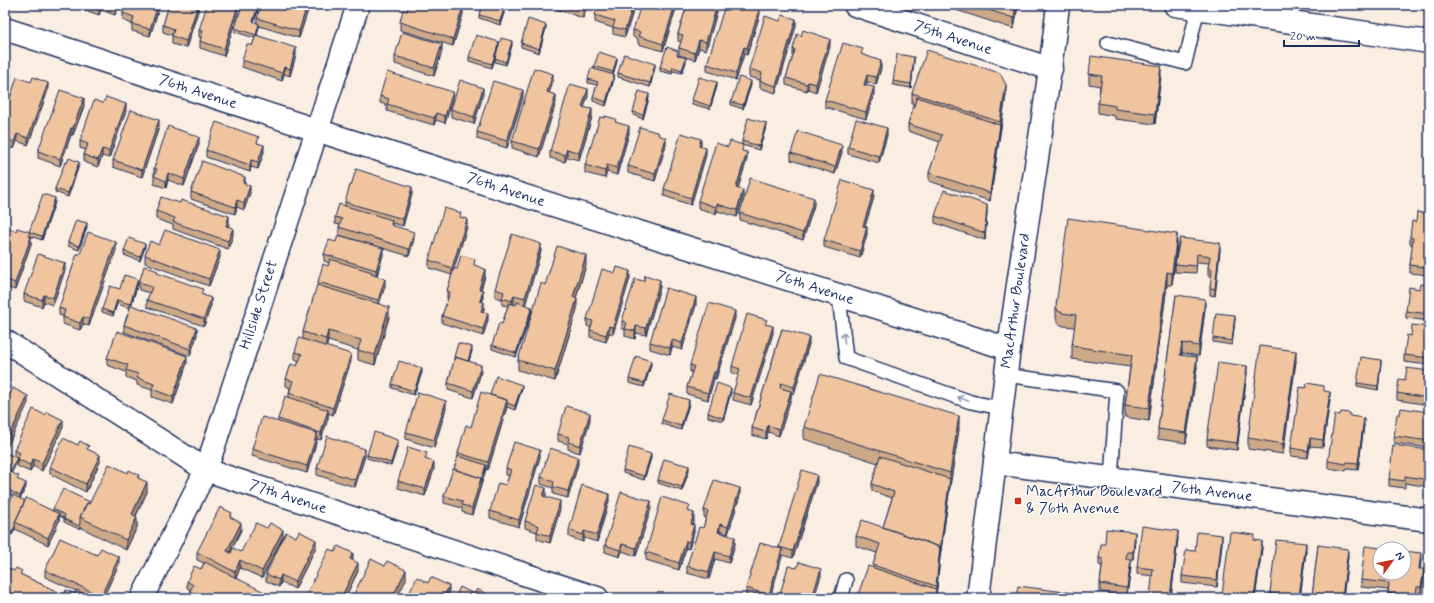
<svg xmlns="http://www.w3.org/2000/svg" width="1434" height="603" viewBox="0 0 1434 603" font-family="Mynerve,sans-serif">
<rect width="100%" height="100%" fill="#faede2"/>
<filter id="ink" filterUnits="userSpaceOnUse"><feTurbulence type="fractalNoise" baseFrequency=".025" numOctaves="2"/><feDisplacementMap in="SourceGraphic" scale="8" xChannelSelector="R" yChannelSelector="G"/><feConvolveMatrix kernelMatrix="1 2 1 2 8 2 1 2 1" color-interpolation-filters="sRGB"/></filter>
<g filter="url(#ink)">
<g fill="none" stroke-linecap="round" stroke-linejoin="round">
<defs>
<path id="service" d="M1108 43 1185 63 1198 8
M839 296 846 358 971 402 1001 408
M1006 375 1117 391 1111 478
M841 598 846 580"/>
<path id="minor" d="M855 5 1051 69
M1175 5 1429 42
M5 29 338 137 1009 349
M5 341 206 470 597 598
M995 463 1429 520
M142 598 206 470 358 5"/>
<path id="secondary" d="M978 598C988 515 998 432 1009 349 1024 234 1045 120 1058 5"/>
</defs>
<!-- service casing -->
<use href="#service" stroke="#1b2f5e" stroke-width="16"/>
<!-- minor casing -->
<use href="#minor" stroke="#1b2f5e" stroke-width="25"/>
<!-- secondary casing -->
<use href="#secondary" stroke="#1b2f5e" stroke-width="25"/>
<!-- service -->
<use href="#service" stroke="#fff" stroke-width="13"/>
<!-- minor -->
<use href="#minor" stroke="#fff" stroke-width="22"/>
<!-- secondary -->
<use href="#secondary" stroke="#fff" stroke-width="22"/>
</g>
<!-- wall -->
<path fill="#cea988" stroke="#1b2f5e" d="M70 5H80L79 8Z
M85 5H118L115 15 101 10 99 15 85 10Z
M125 5H160L150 36 132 31V24L123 20V13Z
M169 5H200L186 48 172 44V35L163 32V25Z
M308 5V10L299 38 259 26 257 35 296 55 290 76 284 74 282 81 242 67V60L252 46 255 38 235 32V28L258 10 254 22 257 23V18Z
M540 5H547L546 7Z
M556 5H587L583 18 556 9Z
M635 5 625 37 613 34V28L595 22V15Z
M677 5 663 51 638 44V39L633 37V30Z
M687 5H719L706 50 699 48 695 60 679 55V48L681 42 678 41V34Z
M941 5H1018L1014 29Z
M407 11 463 14 453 46 400 30V22Z
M238 13 224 56 200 48V41L201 38 199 37V30Z
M504 13 500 25 479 18V15Z
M760 14 747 55 744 54 736 80 707 71V64Z
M796 26 776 93 760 88V80L749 77V69Z
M546 28 539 53 521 47V43Z
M801 36 830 46 816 92 808 89 807 91 786 85V78L793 56V49Z
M499 45H512L506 65 495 62V58L496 54 492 68 469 61V57Z
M442 51 434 76 395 64V56Z
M678 55V56L686 62 682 73 673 71 672 74 660 71V67Z
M863 55 881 68 876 85 867 82 866 85 874 94 866 119 825 107V100Z
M617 61 613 75 614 79 606 106 593 101V97L597 85 588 83V79L594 69V66Z
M914 61 911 88 893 85V81Z
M655 67 650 87 618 77V73Z
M1089 74 1161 76 1155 124 1115 119V116L1098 113V103L1100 86 1089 84Z
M553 81 549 93 556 102 539 157 512 148V141Z
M751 85 743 109 731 105V102Z
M717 86 710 109 692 104V100Z
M48 90 28 145 17 141 14 149 5 146V113Z
M912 93 1006 95 990 201 929 181V173L940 142 908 131V124L914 104 912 103Z
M483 95 474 124 451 117V109Z
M380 96 453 99 445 123 436 120 434 125 387 111V105L380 103Z
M588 96 584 107 592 117 579 160 567 157 565 162 550 158V151Z
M523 97 507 148 477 139V132Z
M649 98 643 119 633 115V112Z
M84 106 73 135H71L60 166 38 158V151Z
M126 111 109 158 102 156 98 167 84 162V155L86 150 80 148V141Z
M616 122 629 133 617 175 607 172 605 178 585 173V165Z
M159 127 142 177 113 167V160Z
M766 127 759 150 742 145V141Z
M887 135 879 163 848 154V147Z
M659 136 666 145 655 181 628 173V166Z
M199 144 184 186 168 180 166 188 154 184V168Z
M259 144 264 152 258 169 251 167 250 172 206 157V150Z
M701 147 706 155 691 205 664 196V189Z
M743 151 747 159 738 188 743 197 737 217 717 211 716 214 698 208V201Z
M842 152 835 174 791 160V153Z
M67 163 79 165 68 197 55 192V189Z
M245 184 250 193 244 210 237 207 235 214 191 199V192Z
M412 194 403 226 392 223V225L414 239 409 256 339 235V227L340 225 335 224V217L345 205V202Z
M874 197 865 226 867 234 860 258 824 247V240Z
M55 202 42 240 30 236 31 244 15 290 5 287V229L16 231 29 232Z
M814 205 803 240 740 220V213Z
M156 211 229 224 228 226 233 235 228 249 173 229V225L156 219Z
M987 212 985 240 935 223V216Z
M1429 214V275L1410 273V265L1413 245 1410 244V237L1416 222Z
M461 218 467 227 454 268 457 269 475 266 485 276 481 290 483 297 482 301 484 309 483 311 488 320 483 336 442 323V316L448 299H447V291L452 275 429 268V260Z
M87 227 79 250 68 246V242Z
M1180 238 1220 250 1215 296 1210 295V288L1212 277 1208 276V268L1209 263 1197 262 1196 273 1175 272V264Z
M159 245 220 257 209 286 145 263V255Z
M1177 246 1172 285H1167L1149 421 1125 417V405L1130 367 1072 359V346L1075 327 1063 326 1058 323 1056 318V306Z
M145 247 140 261 124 255V251Z
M116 250 89 326 83 324 80 330 63 324V316L59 315V308L80 254Z
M541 251 525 305 532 311 516 357 492 349V345L502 324 508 306 502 305V299L495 297V289Z
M324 254 383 255 377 276 385 286 379 304 389 317 375 365 358 360V350L328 341 326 347 351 361 333 415 328 413V418L321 440 317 439 307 473 252 456V449L278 421V419L289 397V393L290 388 286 386V379L297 366 299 361 295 359V352L303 340V332L318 285V282L328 266 329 263 324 261Z
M586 265 576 298 577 309 555 381 518 370V360L545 285Z
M65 270 53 305 44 302 42 307 24 301V294Z
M158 274 203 294 211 305 204 326 147 307V300L150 293 139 290V283Z
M630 278 613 334 609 333 606 342 590 337V330L591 328 587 326V319Z
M138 283 131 307 197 335 190 356 124 332V325L130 308 117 304 113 316 102 312V309L120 289Z
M1429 285V321L1406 318V311L1419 289Z
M660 287 646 335 636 333 635 339 625 336V329H622V321Z
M1176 295 1205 309 1199 356 1182 353V355L1197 367 1186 443 1158 439V429Z
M696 305 682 350 672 347 670 355 650 349V342Z
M735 318 716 379H714L708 400 687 394V387L692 372H690V365Z
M1235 319 1232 345 1213 342V338Z
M767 324 773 333 751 405 733 400V393L739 375 732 373V366Z
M1429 327V365L1404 362V355L1411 336Z
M782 329 809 344 794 394 791 393V398L779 436 768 432 766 439 752 435V428Z
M472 351 469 361 481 372 473 398 448 390V383L454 361V357Z
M107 358 187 363 173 404 152 397V390L137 385V381L126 377V372L107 365Z
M1296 361 1283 454 1248 449V438Z
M1381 363 1378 390 1357 386V383Z
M651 365 644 387 629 383V379Z
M1429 371V405L1397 400V393L1405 380Z
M422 372 414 395 392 388V384Z
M1247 373 1237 450 1207 446V439Z
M522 388 515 410 507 407 488 470 486 469 472 515 462 512V508L444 503V496L454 469 458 456V453L471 427 490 395Z
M1324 391 1330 399 1323 447 1310 446 1308 458 1291 456V448Z
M731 392 723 421 708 417V413Z
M689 404 681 430 662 424V420Z
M446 408 434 448 406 439V432Z
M1429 412V448L1394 443V436L1400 414Z
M590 420 580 453 568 449V444L558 441V434Z
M1364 425 1358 470 1347 469 1346 471 1328 468V461Z
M63 427 42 471 33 466 30 472 17 466V459V462L11 473 26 487 20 499 53 511V509L90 502 139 478 147 492 136 516 137 527 126 550 80 527 79 529 64 522V518L59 516V521L48 545 15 529 12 535 5 532V513L13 496 5 492V454L14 457V450Z
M804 427 959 429 950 486 940 557 936 598H858V595L873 568V565L877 553 856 546V536L883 527 892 498 872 491V484L878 463 804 439Z
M398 444 391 466 367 458V455Z
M89 450 100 462 86 492 50 474V467Z
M1429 450V487L1405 483V488L1389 486V479Z
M365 456 355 487 317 475V468Z
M540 457 519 527 490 518V511L506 485 509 476 506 475V468Z
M651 458 644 480 623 473V470Z
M578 464 568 498 553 494V488L541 484V477Z
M434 469 425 496 398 488V481Z
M689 470 682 491 658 483V480Z
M817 482 793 558 782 555 770 598H754L746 596V588L779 548V547Z
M546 495 545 497 560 509 550 543 537 539V532L525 528V521Z
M740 495 728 534 720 531 719 532 735 544 729 563 715 559 709 579 687 573V566L703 528 706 518 704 517V510Z
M609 501 597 542 584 538 583 542 569 537V530Z
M651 508 636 556 622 551 620 557 605 552V545Z
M690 512 694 521 693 525 694 532 689 549 686 548 679 570 646 560V552Z
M232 518 241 530 230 552 231 553 241 552 283 537 262 578 240 568 236 578 266 598H190L191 590 187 588V581L201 569 204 563 197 560V552Z
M1178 538 1171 598H1150L1153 576 1137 574V567Z
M1135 539 1133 559H1127L1131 567 1127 595 1100 592V584L1102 566 1099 565V558L1105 544Z
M1255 540 1262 548 1255 598H1222V595Z
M1222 543 1217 587 1182 583V576L1195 551Z
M1318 545 1348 556 1343 598H1312Z
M316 547 295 589 281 582 279 587 266 581V574Z
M1306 551 1300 598H1270V593Z
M97 555 119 564 103 598H5L22 575 64 595 75 594 76 591 45 577V570Z
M353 561 358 571 345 598H306V595Z
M1421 561 1420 569 1424 577 1421 594H1417V598H1388V590L1361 587V580Z"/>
<!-- shaded-wall -->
<path fill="#a7896f" stroke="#1b2f5e" d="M100 5H101V10L99 15V8Z
M115 5H118L115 15Z
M158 5H160L150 36V29Z
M198 5H200L186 48V41Z
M307 5H308V10L299 38V31Z
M585 5H587L583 18V10Z
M633 5H635L625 37V30Z
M675 5H677L663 51V44Z
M717 5H719L706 50V42Z
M1016 5H1018L1014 29V18Z
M238 6V13L224 56V49Z
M258 6V10L253 25V21Z
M463 7V14L453 46V39Z
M760 7V14L747 55V48Z
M504 9V13L500 25V21Z
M796 19V26L776 93V86Z
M259 24V27L256 39V35Z
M546 25V28L539 53V49Z
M830 39V46L816 92V84Z
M699 40V48L695 60V53Z
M512 41V45L506 65V62Z
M499 42V46L492 68V64Z
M442 44V51L434 76V68Z
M744 47V54L736 80V73Z
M296 48V55L290 76V69Z
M914 57V61L911 88V84Z
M617 58V61L613 76V72Z
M686 58V62L682 73V70Z
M881 61V68L876 85V77Z
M655 64V67L650 87V83Z
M1161 66V76L1155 124V114Z
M284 67V74L282 81V73Z
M11 73V81L5 97V89Z
M553 74V81L547 100V92Z
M614 75V79L606 106V102Z
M867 75V82L864 92V85Z
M751 81V85L743 109V105Z
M717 82V86L710 109V106Z
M808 82V89L807 91V84Z
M48 83V90L28 145V138Z
M1006 85V95L1000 132V122Z
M874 87V94L866 119V112Z
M483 88V95L474 124V117Z
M588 89V96L582 114V107Z
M523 90V97L507 148V141Z
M453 92V99L445 123V116Z
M649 94V98L643 119V115Z
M556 95V102L539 157V149Z
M84 98V106L73 135V128Z
M126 104V111L109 158V151Z
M592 109V117L579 160V153Z
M436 113V120L434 125V118Z
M159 120V127L142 177V170Z
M766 123V127L759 150V146Z
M1000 125V132L990 201V193Z
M629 126V133L617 175V168Z
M71 128V135L60 166V159Z
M887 128V135L879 163V156Z
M17 134V141L14 149V142Z
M199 137V144L184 186V179Z
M666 138V145L655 181V174Z
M701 139V146L699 153V146Z
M264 145V152L258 169V162Z
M842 145V152L835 174V167Z
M706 148V155L691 205V198Z
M102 149V156L98 167V160Z
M567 149V157L565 162V155Z
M747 152V159L736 195V188Z
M251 160V167L250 172V165Z
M79 162V165L68 197V193Z
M607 165V172L605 178V171Z
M168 173V180L166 188V181Z
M245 177V184L243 183Z
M250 186V193L244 210V203Z
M412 187V194L403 226V219Z
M743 190V197L737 217V210Z
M874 190V197L863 233V226Z
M55 198V202L42 240V236Z
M814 198V205L803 240V233Z
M237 200V207L235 214V207Z
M717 204V211L716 214V207Z
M987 205V212L985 240V233Z
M229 216V224L226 233V226Z
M467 219V227L452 275V268Z
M87 223V227L79 250V246Z
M867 227V234L860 258V251Z
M233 228V235L228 249V241Z
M414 232V239L409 256V249Z
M1177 234V246L1172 285V273Z
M31 237V244L15 290V283Z
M116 242V250L89 326V319Z
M1220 243V250L1215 296V289Z
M145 244V247L140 261V257Z
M541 244V251L525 306V298Z
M383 248V255L376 277V270Z
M220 250V257L209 286V279Z
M586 255V265L573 308V297Z
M65 263V270L53 305V298Z
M485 269V276L479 296V289Z
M630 271V278L613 334V327Z
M1167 272V285L1149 421V408Z
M138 279V283L130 308V304Z
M385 279V286L378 307V300Z
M660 280V287L646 335V328Z
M483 290V297L480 308V301Z
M44 295V302L42 307V300Z
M514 295V302L512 308V301Z
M696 297V305L682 350V343Z
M211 298V305L204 326V319Z
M577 299V309L555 381V371Z
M1205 299V309L1199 356V346Z
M117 300V304L113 316V313Z
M484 302V309L481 318V311Z
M389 307V317L375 365V355Z
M532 307V311L516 357V353Z
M735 311V318L716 379V372Z
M488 313V320L483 336V329Z
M1235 315V319L1232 345V341Z
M83 317V324L80 330V323Z
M609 326V333L606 342V335Z
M636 326V333L635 339V331Z
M773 326V333L751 405V398Z
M197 328V335L190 356V349Z
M328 331V341L326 349V339Z
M809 337V344L794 394V387Z
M672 340V347L670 355V348Z
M1182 343V353L1180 365V355Z
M472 347V351L467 366V362Z
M1296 351V361L1283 454V444Z
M351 354V361L333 415V408Z
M187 356V363L173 404V397Z
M1197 357V367L1186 443V433Z
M1381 360V363L1378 390V386Z
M651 361V365L644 387V383Z
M481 365V372L473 398V391Z
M1247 366V373L1237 450V443Z
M422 368V372L414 395V391Z
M714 372V379L708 400V393Z
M522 385V388L515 410V406Z
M731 388V392L723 421V418Z
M791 391V398L779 436V429Z
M1330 392V399L1323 447V440Z
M28 396V403L5 452V445Z
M507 400V407L488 470V462Z
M689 400V404L681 430V426Z
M446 401V408L434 448V440Z
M328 410V418L321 440V433Z
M590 413V420L580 453V446Z
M959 416V429L950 486 940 557V549L950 479V473Z
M1364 418V425L1358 470V463Z
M63 420V427L42 471V463Z
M768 425V432L766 439V432Z
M317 433V440L307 473V466Z
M1310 438V446L1308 458V451Z
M398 440V444L391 466V463Z
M365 449V456L355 487V480Z
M540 450V457L519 527V520Z
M651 454V458L644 480V476Z
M100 455V462L86 492V484Z
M578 457V464L568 498V491Z
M17 458V462L10 476V472Z
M33 459V466L30 472V465Z
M434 462V469L425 496V489Z
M486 465V469L472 515V508L481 478Z
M689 466V470L682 491V487Z
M817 475V482L793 558V551Z
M147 482V492L132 524V514Z
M26 483V487L20 499V496Z
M546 488V495L543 503V496Z
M740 488V495L728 534V527Z
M609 494V501L597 542V535Z
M560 501V509L550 543V536Z
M651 501V508L636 556V548Z
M694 513V521L691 531V524Z
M59 514V521L48 545V538Z
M137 517V527L126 550V540Z
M241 523V530L227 558V551Z
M720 524V531L718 539V532Z
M694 525V532L689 549V542Z
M15 526V529L12 535V532Z
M283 530V537L262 578V571Z
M584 531V538L583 542V535Z
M1178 531V538L1171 598H1170Z
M1135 532V539L1133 559V552Z
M1222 535V543L1217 587V580Z
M735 537V544L729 563V556Z
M316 540V547L295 589V582Z
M686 541V548L679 570V563Z
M1262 541V548L1255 598H1254Z
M1306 543V551L1300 598H1299Z
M622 544V551L620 557V550Z
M940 547V557L936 596V598H935Z
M782 549V557L770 598H769V595Z
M1348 549V556L1343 598H1342Z
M715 552V559L709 579V572Z
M353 553V560L350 559Z
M1421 553V561L1419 576V569Z
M119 557V564L103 598H101V596Z
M240 560V568L235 580V572Z
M1131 560V567L1127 595V588Z
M358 563V571L345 598H341Z
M821 569V576L814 598H812Z
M1424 569V577L1421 594V587Z
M406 570V580L397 598H392Z
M281 575V582L279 587V580Z
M449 586V593L447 598H443Z"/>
<!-- building -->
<path fill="#efc49e" stroke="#1b2f5e" d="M92 5H100L99 8Z
M107 5H115V7Z
M125 5H158L150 29 132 24 134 17 123 13Z
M169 5H198L186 41 172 36 174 29 163 25Z
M207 5H236L238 6 224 49 200 41 203 31 199 30Z
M242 5H255L258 6 253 21 259 24 256 35 235 28Z
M261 5H307L299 31 257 18Z
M409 5H456L463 7 453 39 400 22 403 10 407 11Z
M482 5H491L504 9 500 21 479 15Z
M566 5H585L583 10Z
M598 5H633L625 30 613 27 615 21 595 15Z
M641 5H675L663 44 638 36 640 32 633 30Z
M687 5H717L706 42 699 40 695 53 679 48 683 35 678 34Z
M725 5H730L741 8V5H755L760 7 747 48 744 47 736 73 707 64Z
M972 5H1016L1014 18Z
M782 15 796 19 776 86 760 81 762 73 749 69 765 16 780 21Z
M528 19 546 25 539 49 521 43Z
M803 30 830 39 816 84 808 82 807 84 786 78 795 50 793 49 797 34 801 36Z
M402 32 442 44 434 68 395 56Z
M256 35 296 48 290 69 284 67 282 73 242 60 247 44 252 46Z
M476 35 499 42 492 64 469 57Z
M501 38 512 41 506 62 495 58Z
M843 43 863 49 861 54 881 61 876 77 867 75 864 85 874 87 866 112 825 100Z
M667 47 678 51 677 55 686 58 682 70 673 67 672 71 660 67Z
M927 50 1000 73 1006 85 1000 122 912 93Z
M599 52 617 58 613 72 594 66Z
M624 54 655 64 650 83 618 73Z
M897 54 914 57 911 84 893 81Z
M1091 56 1161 66 1155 114 1115 109V106L1098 103 1102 76 1089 74Z
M534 68 553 74 547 92 556 95 539 149 512 141Z
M591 68 614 75 606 102 593 97 598 82 588 79Z
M5 71 11 73 5 89Z
M387 72 453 92 445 116 436 113 434 118 387 104 389 99 380 96Z
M17 77 31 82 33 77 48 83 28 138 17 134 14 142 5 138V113Z
M699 77 717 82 710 106 692 100Z
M739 77 751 81 743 105 731 102Z
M460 80 483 88 474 117 451 109Z
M493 81 523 90 507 141 477 132Z
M570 84 588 89 582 107 592 109 579 153 567 149 565 155 550 151Z
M60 90 84 98 73 128H71L60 159 38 151Z
M639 91 649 94 643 115 633 112Z
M106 97 126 104 109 151 102 149 98 160 84 155 88 144 80 141 94 100 103 103Z
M917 97 1000 125 990 193 929 173 942 135 908 124Z
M131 110 159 120 142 170 113 160Z
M605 116 616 119 615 122 629 126 617 168 607 165 605 171 585 165 600 117 604 118Z
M748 118 766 123 759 146 742 141Z
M856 119 887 128 879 156 848 147Z
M216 122 259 137 257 143 264 145 258 162 251 160 250 165 206 150Z
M168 126 199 137 184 179 168 173 166 181 154 176 157 169 154 168Z
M640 127 659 133 658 135 666 138 655 174 628 166Z
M798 131 842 145 835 167 791 153Z
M681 133 701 139 699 146 706 148 691 198 664 189Z
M730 141 743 145 742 151 747 152 736 188 743 190 737 210 717 204 716 207 698 201 716 143 728 147Z
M69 158 79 162 68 193 55 189 65 162 67 163Z
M202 161 245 177 243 183 250 186 244 203 237 200 235 207 191 192Z
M356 169 412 187 403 219 345 202 350 185 351 186Z
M750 178 814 198 803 233 740 213Z
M842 180 874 190 863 226 867 227 860 251 824 240Z
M944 190 987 205 985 233 935 216Z
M43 194 55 198 42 236 29 232Z
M161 197 180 203 181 200 229 216 226 226 233 228 228 241 173 222 175 218 156 211Z
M339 204 392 220 391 225 414 232 409 249 339 227 342 219 335 217Z
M444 208 461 213 460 217 467 219 452 268 429 260Z
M1417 212 1429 214V268L1410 265 1413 238 1410 237 1412 221 1416 222Z
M1068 218 1177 234 1172 273 1167 272 1149 408 1125 405 1132 355 1072 346 1076 315 1063 313 1058 311 1056 306Z
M76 220 87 223 79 246 68 242Z
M6 228 16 231 17 228 30 232 28 236 31 237 15 283 5 279V229Z
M165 230 220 250 209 279 145 255 150 241 159 245Z
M88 232 116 242 89 319 83 317 80 323 63 317 65 310 59 308 77 254H80Z
M512 234 541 244 525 298 514 295 512 301 502 298 504 292 495 289Z
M338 235 383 248 376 270 324 254 329 240 336 242Z
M129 238 145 244 140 257 124 251Z
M1180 238 1220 243 1215 289 1210 288 1212 270 1208 268 1210 256 1197 254 1196 266 1175 264Z
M557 246 586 255 573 297 577 299 555 371 518 360 541 283 545 285Z
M38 254 65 263 53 298 44 295 42 300 24 294Z
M461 255 475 259 474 265 485 269 479 289 483 290 480 301 484 302 481 311 488 313 483 329 442 316 450 292 447 291 454 268 457 269Z
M330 259 372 272 371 274 385 279 378 300 318 282 323 264 328 266Z
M144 266 158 271 157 273 203 289 201 294 211 298 204 319 147 300 152 287 139 283Z
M617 267 630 271 613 327 609 326 606 335 590 330 593 321 587 319 602 269 615 273Z
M124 275 138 279 130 304 117 300 113 313 102 309 110 286 120 289Z
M645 275 660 280 646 328 636 326 635 331 625 329 627 323 622 321 635 279 644 281Z
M1420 284 1429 285V314L1406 311 1409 287 1419 289Z
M317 285 389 307 375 355 358 350 361 340 328 331 326 339 303 332Z
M666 288 696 297 682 343 672 340 670 348 650 342Z
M1176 295 1205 299 1199 346 1182 343 1180 355 1197 357 1186 433 1158 429Z
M517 302 532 307 516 353 492 345 499 323 502 324 509 303 516 305Z
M709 303 735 311 716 372H714L708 393 687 387 694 366 690 365Z
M131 305 197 328 190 349 124 325Z
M1216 313 1235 315 1232 341 1213 338Z
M747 314 767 320 765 324 773 326 751 398 733 393 740 369 732 366Z
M1412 325 1429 327V358L1404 355 1407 335 1411 336Z
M782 329 809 337 794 387 781 383 780 388 791 391 779 429 768 425 766 432 752 428Z
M117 331 187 356 173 397 152 389 154 384 137 378 138 374 126 370 128 365 107 358Z
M299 338 351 354 333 408 289 393 293 381 286 379 291 364 297 366 302 354 295 352Z
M458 343 472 347 468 361 455 357V358L454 357Z
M1260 346 1296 351 1283 444 1248 438Z
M636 356 651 361 644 383 629 379Z
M455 357 481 365 473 391 448 383Z
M1361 357 1381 360 1378 386 1357 383Z
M399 361 422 368 414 391 392 384Z
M1218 362 1247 366 1237 443 1207 439Z
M1407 368 1429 371V398L1397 393 1399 379 1405 380Z
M820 374 959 416 950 473 804 427Z
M496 376 522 385 515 406 507 403V400L490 395Z
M717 383 731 388 723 418 708 413Z
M1307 383 1324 386V391L1330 392 1323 440 1310 438 1308 451 1291 448 1300 387 1306 388Z
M13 388 28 396 5 445V391L10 394Z
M418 392 446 401 434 440 406 432Z
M481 392 507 400 488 462 458 453 466 425 471 427Z
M670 394 689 400 681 426 662 420Z
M285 396 328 410 321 433 278 419Z
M566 406 590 413 580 446 568 442 569 437 558 434Z
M1401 408 1429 412V441L1394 436 1397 414H1400Z
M33 409 45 415 47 412 63 420 42 463 33 459 30 465 17 459 20 453 14 450Z
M1341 412 1350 413V416L1364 418 1358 463 1347 462 1346 464 1328 461 1335 414 1340 415Z
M262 417 317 433 307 466 252 449Z
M374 432 398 440 391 463 367 455Z
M327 436 365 449 355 480 317 468Z
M63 438 78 445 80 441 89 446 87 449 100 455 86 484 50 467Z
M514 442 540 450 519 520 490 511 498 483 506 485 511 470 506 468Z
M1393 445 1429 450V480L1405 476V481L1389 479Z
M408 447 427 453 425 459 434 462 425 489 398 481Z
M629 447 651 454 644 476 623 470Z
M550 448 578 457 568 491 553 487 554 482 541 477Z
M6 453 17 458 10 472 19 476 17 479 26 483 20 496 5 488V454Z
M458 456 486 465 481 481V478L454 469Z
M880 456 950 479 940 549V547L883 527 894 492 872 484Z
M664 459 689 466 682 487 658 480Z
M109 464 128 473 129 470 139 475 138 478 147 482 132 514 137 517 126 540 80 517 87 503 89 504Z
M453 469 481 478 472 508 462 505V501L444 496Z
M802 470 817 475 793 551 779 547Z
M714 480 740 488 728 527 720 524 718 532 735 537 729 556 715 552 709 572 687 566 699 527 703 528 708 511 704 510Z
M536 485 546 488 543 496 560 501 550 536 537 532 539 526 525 521Z
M582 485 609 494 597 535 584 531 583 535 569 530Z
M63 489 90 502 89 504 87 503 80 517V523L79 526 64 519 65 515 53 509Z
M621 492 651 501 636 548 622 544 620 550 605 545Z
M13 495 25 501 15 522V526L12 532 5 528V513Z
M662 497 690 506 688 511 694 513 691 524 694 525 689 542 686 541 679 563 646 552Z
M26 498 59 514 48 538 15 522Z
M220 507 232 513 230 517 241 523 227 551 231 553 233 548 241 552 256 523 267 528 270 523 283 530 262 571 240 560 235 572 197 552Z
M862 520 940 547 936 586 873 565 880 544 856 536Z
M1142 526 1178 531 1170 598H1160L1150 597 1153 569 1137 567Z
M1106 529 1135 532 1133 552H1127L1126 559 1131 560 1127 588 1100 584 1103 559 1099 558 1101 544H1105Z
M299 531 316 540 295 582 281 575 279 580 266 574 286 532 296 537Z
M1197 532 1222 535 1217 580 1182 576 1186 550 1195 551Z
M1230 532 1255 535 1254 540 1262 541 1254 598H1246L1222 595Z
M60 538 97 555 101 548 119 557 101 596 45 570Z
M1276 540 1306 543 1299 597 1270 593Z
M760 543 782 549 769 595 746 588Z
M1318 545 1348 549 1342 598H1323L1312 597Z
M338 546 353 553 350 559 358 563 341 598H312L306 595 329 549 335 552Z
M1365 546 1388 549H1380V573H1404V551L1421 553 1419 569H1424L1421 587H1417L1416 596 1388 593 1389 583 1361 580Z
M371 559 385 566 387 561 406 570 392 598H352Z
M205 562 266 593 263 598H205L190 591 193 585 187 581 194 566 201 569Z
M799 562 821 569 812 598H779L788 566 797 568Z
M868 566 936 589 935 598H868L858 595Z
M7 568 14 571 16 568 22 571 20 574 64 595 66 590 75 594 77 590 90 598H5V571Z
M417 577 428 583 431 577 449 586 443 598H407Z
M1018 586 1073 593 1072 598H1016Z
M460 587 474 594 477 589 493 597 492 598H455Z
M1353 593 1375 596 1374 598H1352Z"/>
<!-- one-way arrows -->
<defs><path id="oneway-shaft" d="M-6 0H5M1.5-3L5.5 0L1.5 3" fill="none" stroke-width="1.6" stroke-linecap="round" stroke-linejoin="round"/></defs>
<g stroke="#8d97ae">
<use href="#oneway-shaft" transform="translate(844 338) rotate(-96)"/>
<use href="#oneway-shaft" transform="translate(963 399) rotate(-158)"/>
</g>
</g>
<!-- markers -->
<rect fill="#c8321e" stroke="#fff" stroke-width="1.5" x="1014" y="497" width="8" height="8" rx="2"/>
<g text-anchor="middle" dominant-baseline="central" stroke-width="3" stroke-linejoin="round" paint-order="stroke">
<!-- street labels -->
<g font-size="15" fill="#1b2f5e" stroke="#fff">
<text transform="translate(953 38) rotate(18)">75th Avenue</text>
<text transform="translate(198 92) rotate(18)">76th Avenue</text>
<text transform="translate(506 190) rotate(18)">76th Avenue</text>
<text transform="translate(815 288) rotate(18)">76th Avenue</text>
<text transform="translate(1016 301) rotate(-82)">MacArthur Boulevard</text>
<text transform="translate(259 305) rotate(-72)">Hillside Street</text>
<text transform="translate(1212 492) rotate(7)">76th Avenue</text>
<text transform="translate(288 497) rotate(18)">77th Avenue</text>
</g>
<!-- poi labels -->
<g font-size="15" fill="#1b2f5e" stroke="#fff" text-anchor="start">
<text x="1026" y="492">MacArthur Boulevard<tspan x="1026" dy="17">&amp; 76th Avenue</tspan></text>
</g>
</g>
<!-- margin -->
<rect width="1434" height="603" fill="none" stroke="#fff" stroke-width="20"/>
<rect x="10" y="10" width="1414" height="583" fill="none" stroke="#1b2f5e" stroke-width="1.5" filter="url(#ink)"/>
<!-- north arrow -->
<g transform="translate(1392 561) rotate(57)"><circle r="19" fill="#ffffff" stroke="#a4acbf"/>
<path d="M0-3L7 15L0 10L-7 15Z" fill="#c8321e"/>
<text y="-6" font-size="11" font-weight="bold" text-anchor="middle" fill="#1b2f5e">N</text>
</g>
<!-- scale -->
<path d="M1284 40v6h75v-6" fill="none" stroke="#1b2f5e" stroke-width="2"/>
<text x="1290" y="40" font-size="12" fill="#1b2f5e" stroke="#ffffff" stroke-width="3" paint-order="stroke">20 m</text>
</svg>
